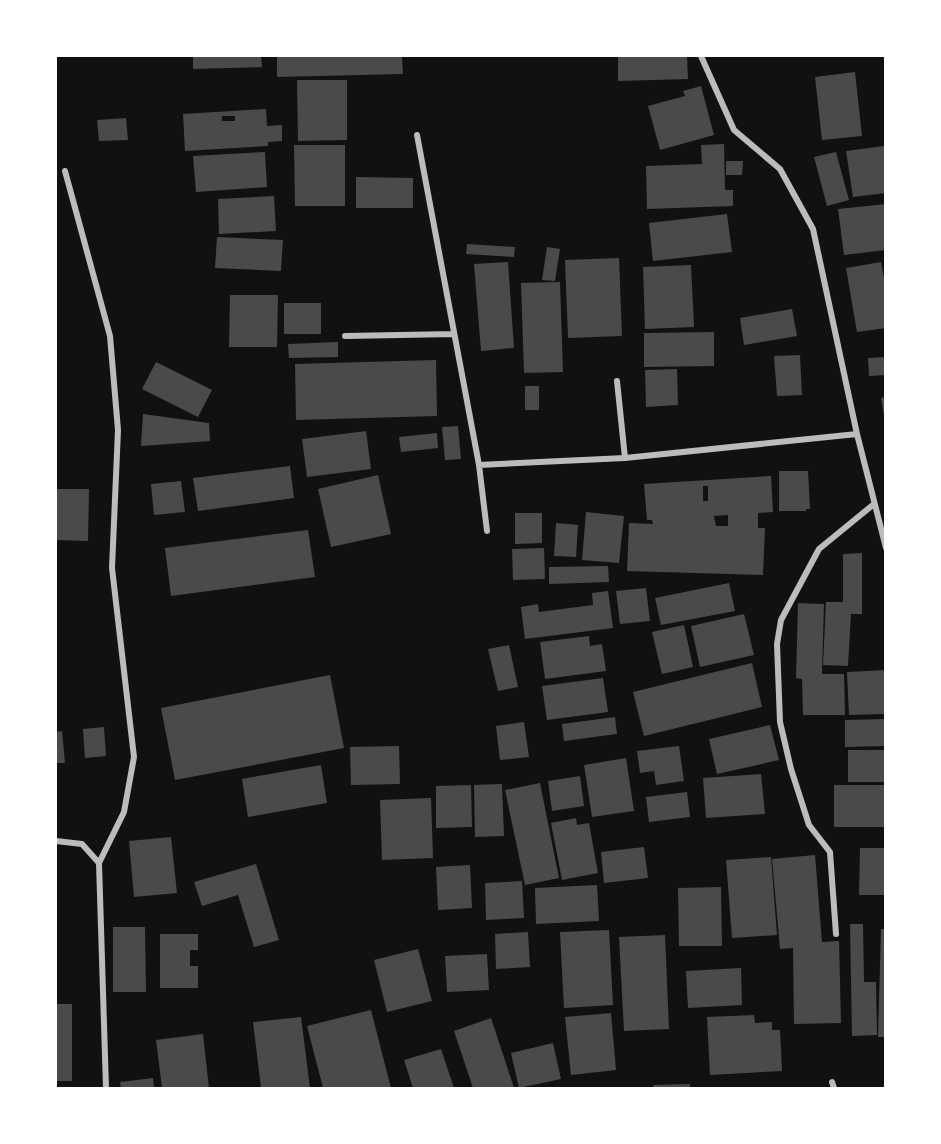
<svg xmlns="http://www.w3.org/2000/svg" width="941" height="1144" viewBox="0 0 941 1144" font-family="'IBM Plex Serif',serif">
<rect width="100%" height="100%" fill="#111"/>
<!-- building -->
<path fill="#4a4a4a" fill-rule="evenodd" d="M193 56H261L262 67 193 69Z
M277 56H402L403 74 277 77Z
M618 56H687L688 79 618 81Z
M855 72 862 136 822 140 815 77Z
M297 80H347V140L298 141Z
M701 86 714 135 660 150 648 106 685 96 683 91Z
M266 109 267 126 282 125V141L268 142V146L185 151 183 114ZM222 116H235V121H222Z
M126 118 128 140 99 141 97 120Z
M724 144 725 190H733V206L647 209 646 166 702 164 701 145Z
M294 145H345V206H295Z
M884 146 886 156V193L853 197 846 151Z
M265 152 267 187 196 192 193 156Z
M836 152 849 200 827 206 814 157Z
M726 161H743L742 175H726Z
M356 177 413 178V208H356Z
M274 196 276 231 219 234 218 199Z
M886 204V250L844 255 838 209Z
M727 214 732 252 653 261 649 223Z
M217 237 283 240 281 271 215 268Z
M467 244 515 247 514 257 466 254Z
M547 247 560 249 555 281 542 280Z
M619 258 622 336 568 338 565 260Z
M508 262 514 348 481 351 474 264Z
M881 262 886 289V328L857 332 846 268Z
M691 265 694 327 645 329 643 267Z
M560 282 563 372 524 373 521 283Z
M230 295H278L277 347H229Z
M284 303H321V334H284Z
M792 309 797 336 744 345 740 318Z
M714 332V366L644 367V333Z
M338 342V357L289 358 288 344Z
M800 355 802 395 777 396 774 356Z
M885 357 886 375 869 376 868 358Z
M436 360 437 416 296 420 295 364Z
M156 362 212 390 198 417 142 389Z
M677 369 678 405 646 407 645 370Z
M525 386H539V410H525Z
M886 397V415H884L881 398Z
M143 414 209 423 210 441 141 446Z
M458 426 461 459 445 460 442 427Z
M366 431 371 469 307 477 302 439Z
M437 433 438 448 401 452 399 437Z
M290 466 294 498 198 511 193 478Z
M779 471H808L810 509H806V511H779Z
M378 475 391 534 331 547 318 489Z
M771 476 773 512 758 513V528H765L763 575 627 571 629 523 653 524 652 520H647L644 484ZM703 486H708V501H703ZM728 515V526H716L714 516Z
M181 481 185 512 154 515 151 484Z
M56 489H89L88 541 56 540Z
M586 512 624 516 619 563 582 560Z
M515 513H542V543L515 544Z
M556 523 578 525 576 557 554 556Z
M308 530 315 577 171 596 165 548Z
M544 548 545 579 513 580 512 549Z
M862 553V614H851L848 666 823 665 826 602H843V554Z
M608 566 609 582 549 584V567Z
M729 583 735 611 661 625 655 598Z
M646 588 650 621 620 624 616 591Z
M608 591 613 628 525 639 521 607 538 604 539 612 593 605 592 593Z
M798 603 824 604 822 674H844L845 715H803L802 679 796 678Z
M744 614 754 655 700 667 691 626Z
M684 625 693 667 662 674 652 632Z
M589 636 590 646 602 644 606 671 545 679 540 642Z
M509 645 518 687 498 691 488 649Z
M752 663 762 707 644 736 633 692Z
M886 670V714L849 715 847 672Z
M330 675 344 748 175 780 161 708Z
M603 678 608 712 547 720 542 686Z
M615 717 617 734 564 741 562 724Z
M886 719V746L845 747V720Z
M524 722 529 757 500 760 496 726Z
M770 725 779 760 717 774 709 739Z
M104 727 106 756 85 758 83 729Z
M62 731 65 763H56V732Z
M399 746 400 784 351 785 350 747Z
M679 746 684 781 656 785 654 771 640 773 637 751Z
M848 750H886V782H848Z
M626 758 634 811 592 817 584 765Z
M321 765 327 803 248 817 242 779Z
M761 774 765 814 706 818 703 778Z
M580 776 584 806 552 811 548 781Z
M540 783 559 878 525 885 505 790Z
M502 784 504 836 475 837 474 785Z
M471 785 472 827 436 828V786Z
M834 785H886V827H834Z
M687 792 690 817 649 822 646 797Z
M431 798 433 858 382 860 380 800Z
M576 818 577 825 589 823 598 873 562 880 551 823Z
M171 837 177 893 134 897 129 841Z
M644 847 648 878 604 883 601 852Z
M860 848H886V895H859Z
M815 855 822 942 839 941 841 1023 794 1024 793 948 780 949 772 859Z
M771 857 777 935 732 938 726 860Z
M256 864 279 940 254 947 238 895 202 906 194 882Z
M470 865 472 908 438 910 436 867Z
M522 881 524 918 486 920 485 883Z
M597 885 599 921 536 924 535 888Z
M721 887 722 946H679L678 888Z
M850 924H863L864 982H876L877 1035 852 1036Z
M113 927H145L146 992H113Z
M881 929H886V1037H878Z
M609 930 613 1005 564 1008 560 932Z
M528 932 530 967 496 969 495 934Z
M160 934H198V950H190V966H198V988H160Z
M665 935 669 1029 624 1031 619 937Z
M418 949 432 1001 387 1012 374 960Z
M487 954 489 990 447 992 445 956Z
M741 968 742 1005 688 1008 686 971Z
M56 1004H72V1081H56Z
M371 1010 391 1088H323L307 1026Z
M611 1013 616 1070 571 1075 565 1017Z
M754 1015 755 1023 772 1022V1030H780L782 1071 710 1075 707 1017Z
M301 1017 310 1088H261L253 1022Z
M491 1018 514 1088H473L454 1031Z
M203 1034 209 1088H162L156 1040Z
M553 1043 561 1079 519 1088 511 1053Z
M441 1049 454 1088H413L404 1060Z
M153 1078 154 1088H121L120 1082Z
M690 1084V1088H654L653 1085Z"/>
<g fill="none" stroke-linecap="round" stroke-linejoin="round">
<!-- minor -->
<path stroke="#bcbcbc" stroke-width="6" d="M701 56 734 130 780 169 813 229 857 434 886 548
M417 135 479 465 625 458 857 434
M65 171 110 336 118 430 112 568 134 757 124 812 99 863
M345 336 454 334
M617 381 625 458
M479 465 487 531
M56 841 82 844 99 863 106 1088
M836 934 830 852 809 825 791 769 780 722 777 644 781 620 819 549 874 504
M832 1082 834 1088"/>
</g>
<!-- border -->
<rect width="941" height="1144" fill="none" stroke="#ffffff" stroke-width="114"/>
</svg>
